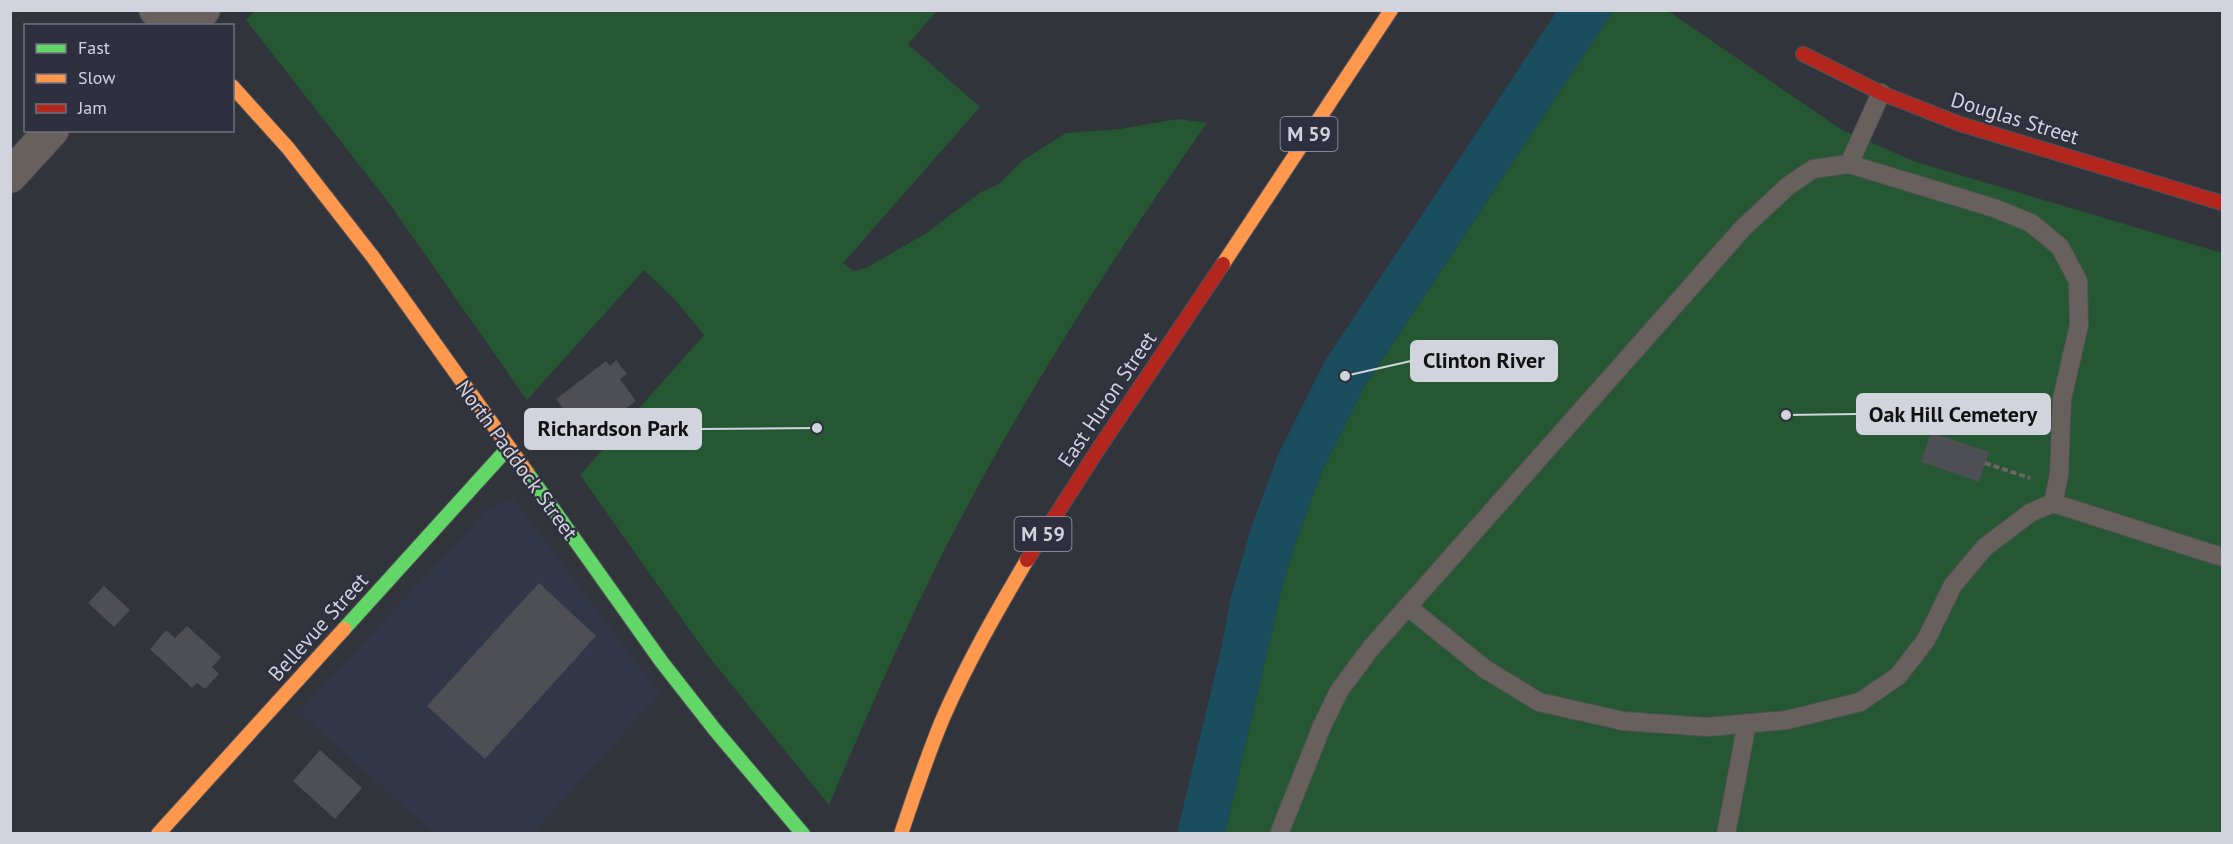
<svg xmlns="http://www.w3.org/2000/svg" width="2233" height="844" viewBox="0 0 2233 844" font-family="'PT Sans',sans-serif">
<rect width="100%" height="100%" fill="#32343c"/>
<!-- built -->
<path fill="#323649" d="M513 499 660 693 533 833H433L299 712 489 508Z"/>
<!-- green -->
<path fill="#255732" d="M255 11H937L908 44 980 107 843 263 853 271 866 268 925 234 981 192 999 184 1022 161 1066 133 1120 129 1178 119 1207 123C1112 258 1023 397 947 545 904 630 866 717 829 805L706 653 580 475 704 335 677 302 644 270 527 400 389 203 246 20Z
M1613 11H1668L1842 130 1916 162 2222 253V833L1225 834 1283 583 1296 541 1322 471 1364 387Z"/>
<!-- water -->
<path fill="#1a4d5e" d="M1557 11H1613L1364 387 1322 471 1296 541 1283 583 1225 833H1177L1220 654 1231 597 1252 525 1278 455 1325 361Z"/>
<!-- building -->
<path fill="#4e4e55" d="M616 360 627 374 620 379 636 401 586 439 556 399 606 361 610 366Z
M1931 432 1989 452 1979 482 1921 462Z
M539 583 596 636 485 759 427 706Z
M104 586 130 610 114 627 88 603Z
M187 626 221 657 212 667 219 674 205 689 197 683 192 688 150 649 166 630 175 638Z
M320 750 362 788 335 819 293 781Z"/>
<g fill="none" stroke-linecap="round" stroke-linejoin="round">
<defs>
<path id="lane" d="M1849 164 1881 93
M1408 607 1485 669 1539 702 1623 721 1707 727 1787 720 1860 702 1898 676 1926 640 1953 585 1985 547 2030 513 2053 503 2222 557
M1279 834 1322 726 1339 691 1371 648 1743 228 1788 186 1813 169 1849 164 1994 208 2031 223 2060 247 2078 281 2079 325 2062 399 2059 475 2053 503
M1726 834 1747 723"/>
<path id="street" d="M156 10 172 26
M189 26 203 10
M10 176 52 130"/>
<path id="fast" d="M526 471 661 661 715 730 803 834
M344 629 508 448"/>
<path id="slow" d="M232 86 288 148 373 257 526 471
M1223 264 1391 10
M158 834 344 629
M901 834C914 795 927 756 943 718 967 663 997 611 1027 560"/>
<path id="jam" d="M1803 54 1881 93 1960 124 2222 203
M1027 560 1099 448 1223 264"/>
</defs>
<!-- lane casing -->
<use href="#lane" stroke="#4f5158" stroke-width="20"/>
<!-- street casing -->
<use href="#street" stroke="#4f5158" stroke-width="35"/>
<!-- fast casing -->
<use href="#fast" stroke="#4f5158" stroke-width="16"/>
<!-- slow casing -->
<use href="#slow" stroke="#4f5158" stroke-width="16"/>
<!-- jam casing -->
<use href="#jam" stroke="#4f5158" stroke-width="16"/>
<!-- path -->
<path stroke="#6a6564" stroke-width="4" stroke-dasharray="6 3" stroke-linecap="butt" d="M1985 463 2030 478"/>
<!-- lane -->
<use href="#lane" stroke="#68605d" stroke-width="18"/>
<!-- street -->
<use href="#street" stroke="#68605d" stroke-width="33"/>
<!-- fast -->
<use href="#fast" stroke="#63d668" stroke-width="14"/>
<!-- slow -->
<use href="#slow" stroke="#ff974d" stroke-width="14"/>
<!-- jam -->
<use href="#jam" stroke="#b3261e" stroke-width="14"/>
</g>
<g text-anchor="middle" dominant-baseline="central" stroke-width="4.5" stroke-linejoin="round" paint-order="stroke">
<!-- shield labels -->
<g fill="#2e3040" stroke="#a0a2ae" stroke-width="1.5">
<rect x="1280.5" y="117" width="57" height="34" rx="4.5"/>
<rect x="1014.5" y="517" width="57" height="34" rx="4.5"/>
</g>
<g font-size="20" font-weight="bold" fill="#d1d3dd">
<text x="1309" y="134">M 59</text>
<text x="1043" y="534">M 59</text>
</g>
<!-- street labels -->
<g font-size="21" fill="#d1d3dd" stroke="#2e3040">
<text transform="translate(2015 118) rotate(17)">Douglas Street</text>
<text transform="translate(1107 399) rotate(-56)">East Huron Street</text>
<text transform="translate(517 460) rotate(54)">North Paddock Street</text>
<text transform="translate(318 627) rotate(-48)">Bellevue Street</text>
</g>
</g>
<!-- callouts -->
<path fill="none" stroke="#d1d3dd" stroke-width="2" d="M1345 376L1411 361M1786 415L1857 414M817 428L701 429"/>
<g fill="#d1d3dd" stroke="#2e3040" stroke-width="2">
<circle cx="1345" cy="376" r="6"/>
<circle cx="1786" cy="415" r="6"/>
<circle cx="817" cy="428" r="6"/>
</g>
<g fill="#d1d3dd" stroke="#d1d3dd" stroke-width="2">
<rect x="1411" y="341" width="146" height="40" rx="6"/>
<rect x="1857" y="394" width="193" height="40" rx="6"/>
<rect x="525" y="409" width="176" height="40" rx="6"/>
</g>
<g font-size="22" text-anchor="middle" font-weight="bold" fill="#111">
<text x="1484" y="368">Clinton River</text>
<text x="1953" y="422">Oak Hill Cemetery</text>
<text x="613" y="436">Richardson Park</text>
</g>
<!-- border -->
<rect width="2233" height="844" fill="none" stroke="#d1d3dd" stroke-width="24"/>
<!-- legend -->
<rect x="24" y="24" width="210" height="108" fill="#2e3040" stroke="#6f717f" stroke-width="1.5"/>
<rect x="36" y="44" width="30" height="9" fill="#63d668" stroke="#6f717f" stroke-width="1.5"/>
<text x="78" y="54" font-size="18" fill="#d1d3dd">Fast</text>
<rect x="36" y="74" width="30" height="9" fill="#ff974d" stroke="#6f717f" stroke-width="1.5"/>
<text x="78" y="84" font-size="18" fill="#d1d3dd">Slow</text>
<rect x="36" y="104" width="30" height="9" fill="#b3261e" stroke="#6f717f" stroke-width="1.5"/>
<text x="78" y="114" font-size="18" fill="#d1d3dd">Jam</text>
</svg>
